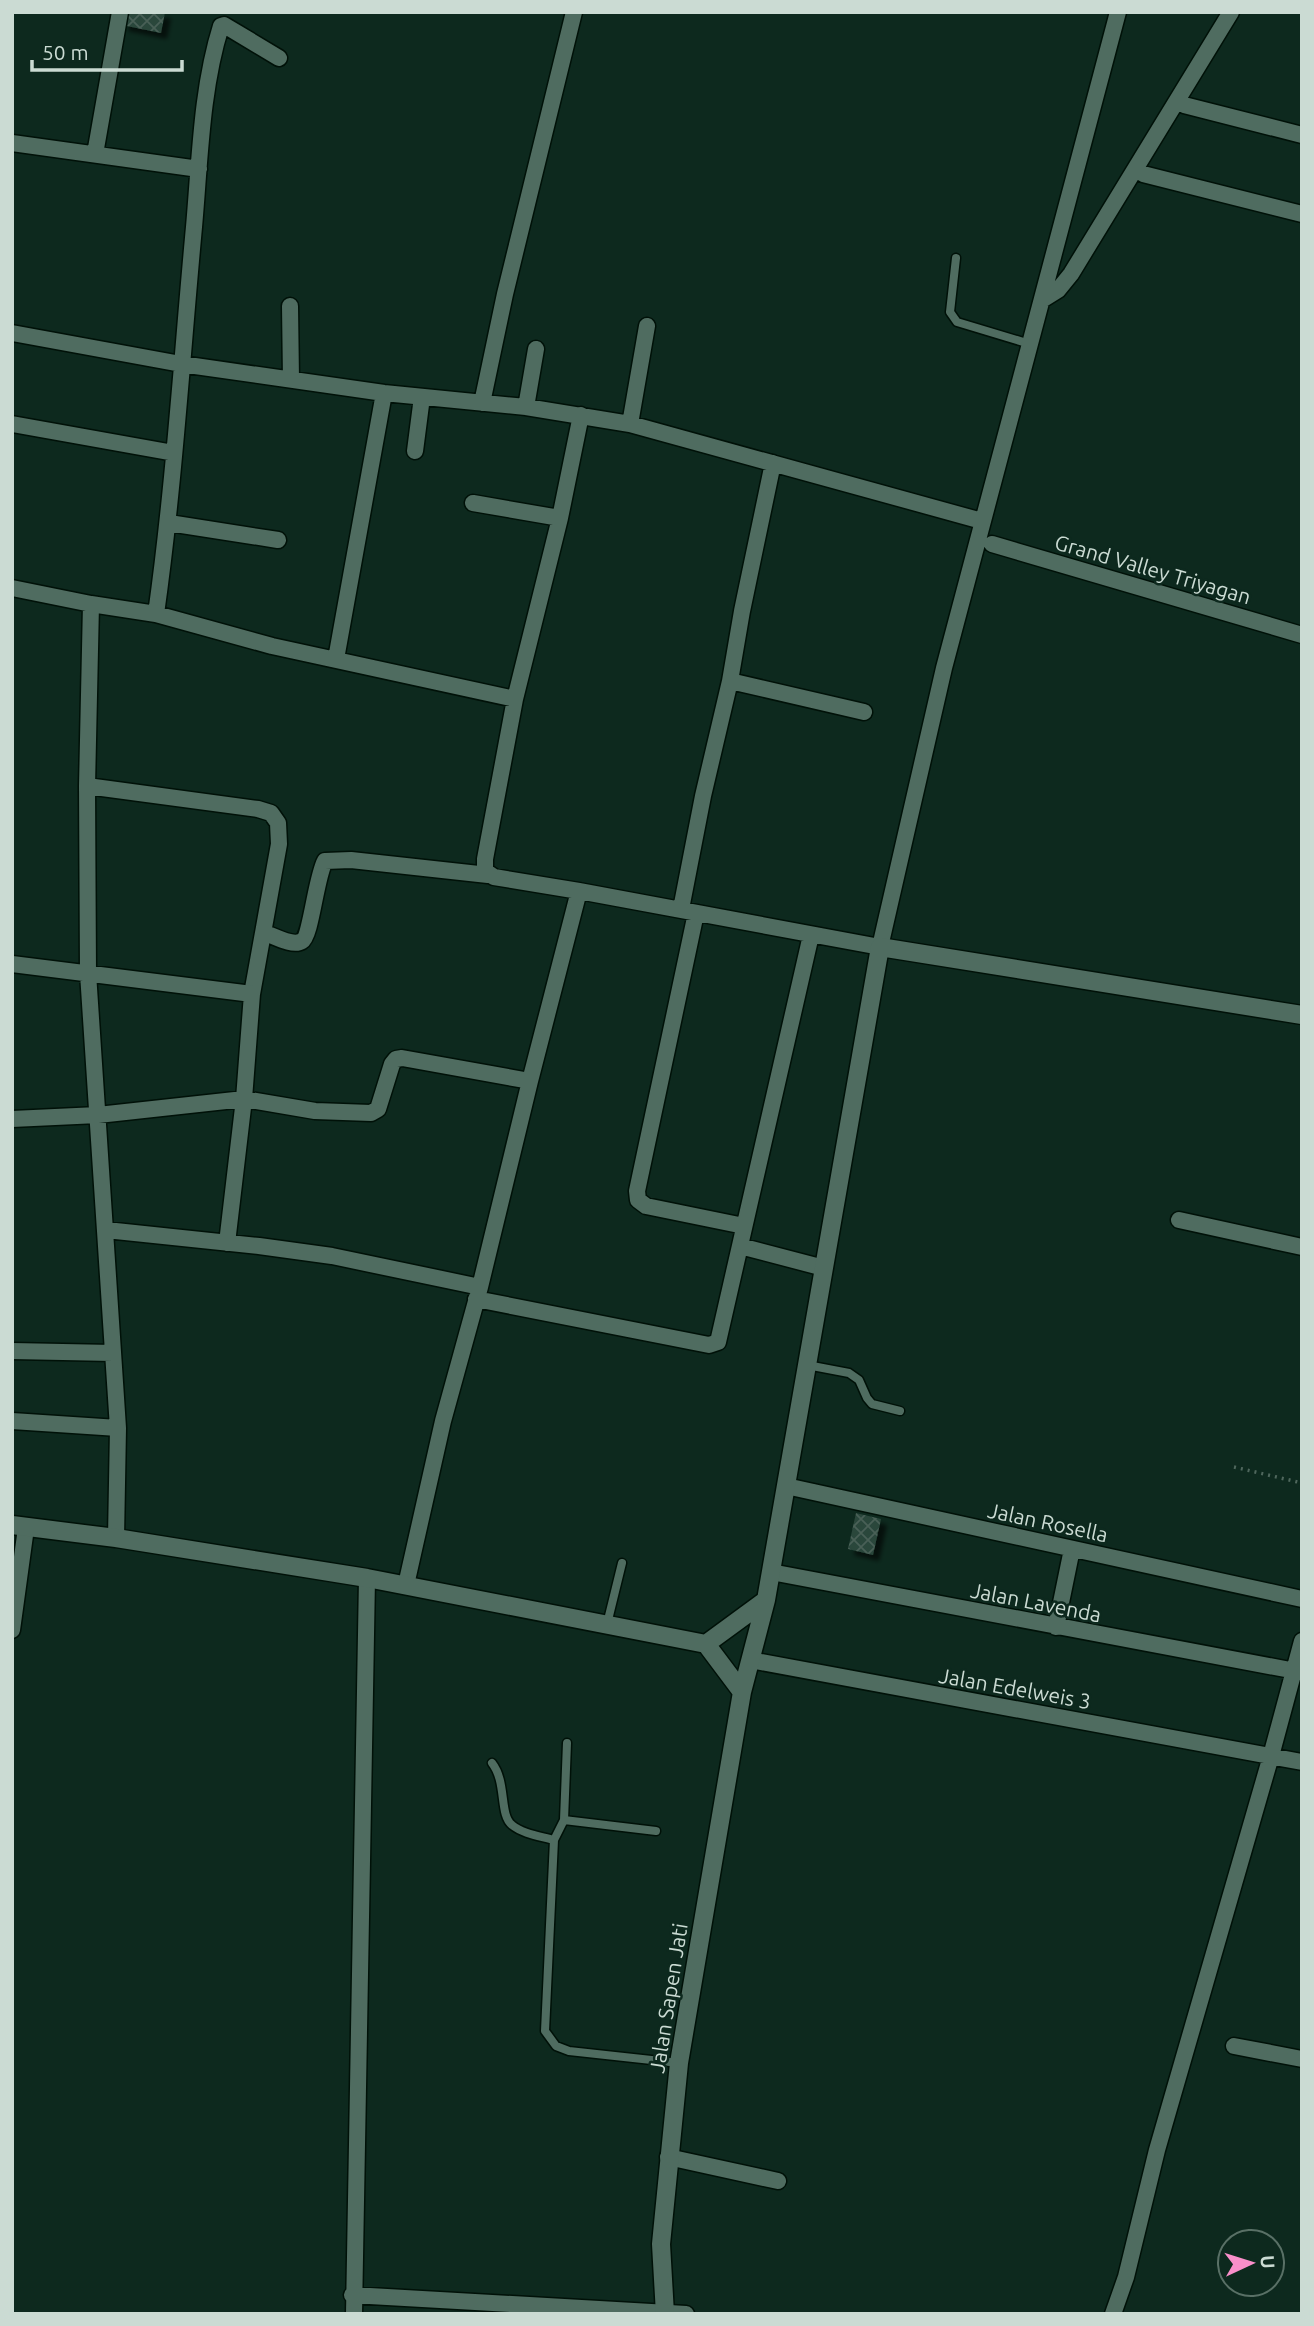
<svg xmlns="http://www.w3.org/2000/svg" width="1314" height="2326" viewBox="0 0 1314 2326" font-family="Ubuntu,sans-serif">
<defs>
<pattern id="building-cross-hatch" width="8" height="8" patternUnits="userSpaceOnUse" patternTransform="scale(1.75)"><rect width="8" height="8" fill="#2b463b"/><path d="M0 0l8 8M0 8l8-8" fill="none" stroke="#486056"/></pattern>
<filter id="shadow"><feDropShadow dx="6" dy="6" stdDeviation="2" flood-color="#0009"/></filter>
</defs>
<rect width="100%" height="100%" fill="#0d291e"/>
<!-- building -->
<path fill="url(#building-cross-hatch)" filter="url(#shadow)" d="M125 12H165L161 33 122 25Z
M856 1513 881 1519 873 1555 848 1549Z"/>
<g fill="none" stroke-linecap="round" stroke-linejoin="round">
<defs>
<path id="service" d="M956 258 950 312 957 322 1030 344
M807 1365 849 1373 859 1380 867 1398 872 1404 900 1411
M607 1624 622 1563
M567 1743 564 1820 554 1840 545 2031 556 2046 569 2051 679 2063
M492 1763C507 1782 499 1815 512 1825 523 1834 540 1836 554 1840
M564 1820 656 1831"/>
<path id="minor" d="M1184 105 1302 135
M12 143 199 169
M95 154 120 12
M1143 174 1302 214
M1042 300 1058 290 1071 274 1231 12
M290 306 291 379
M12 333 181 364 384 393 526 407 630 424 982 521
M482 403 505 294 574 12
M526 407 536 349
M581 415 560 518 515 699 485 859V871L494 877 579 891 880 947 944 668 1118 12
M12 424 174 453
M630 424 647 326
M415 451 422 397
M473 503 560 518
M169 523 278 540
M992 544 1302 635
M12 588 91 604 156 614 272 646 515 699
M91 604 87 786 88 973 118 1428 116 1538
M156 614C174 486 182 356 194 227 200 160 201 90 221 26L224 25 279 58
M336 659 384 393
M730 681 864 712
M87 786 258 809 271 813 278 823 279 844 252 994 244 1099 227 1243
M681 909 703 796 730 681 742 611 773 463
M696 913 637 1191 638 1200 646 1206 744 1226
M265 933C274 936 293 947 302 941 311 936 316 877 325 861L351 860 488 875
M12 964 252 994
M12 1119 98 1115 244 1099 315 1111 371 1113 378 1109 392 1064 396 1059 402 1058 530 1081
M1179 1220 1302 1247
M106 1230 259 1246 332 1256 480 1287
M740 1246 824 1268
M476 1299 709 1345 718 1342 811 935
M12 1351 113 1353
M12 1421 118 1428
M786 1486 1302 1599
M771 1572 1301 1672
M406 1585 443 1421 480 1287 530 1081 579 891
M1056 1627 1072 1549
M12 1630 26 1528
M750 1660 1302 1762
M1234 2046 1302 2059
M668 2157 778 2181
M352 2295 686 2314
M354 2314 367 1578
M1113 2314 1126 2277 1157 2150 1271 1756 1302 1641"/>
<path id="tertiary" d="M12 1525 116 1538 367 1578 706 1644 742 1692
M706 1644 766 1600
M665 2314 661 2244 679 2063 742 1692 766 1600 880 947 1302 1015"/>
</defs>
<!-- service casing -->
<use href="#service" stroke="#001108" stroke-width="11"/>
<!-- minor casing -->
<use href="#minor" stroke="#001108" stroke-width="19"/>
<!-- tertiary casing -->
<use href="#tertiary" stroke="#001108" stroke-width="21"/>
<!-- path -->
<path stroke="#4f675d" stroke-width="3.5" stroke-dasharray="2 5" stroke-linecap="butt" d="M1234 1467 1302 1483"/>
<!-- service -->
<use href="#service" stroke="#4f6c60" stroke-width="8"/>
<!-- minor -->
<use href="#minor" stroke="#4f6c60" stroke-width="16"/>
<!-- tertiary -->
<use href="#tertiary" stroke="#4f6c60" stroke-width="18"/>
</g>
<g text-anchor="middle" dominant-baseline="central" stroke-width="5" stroke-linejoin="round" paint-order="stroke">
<!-- street labels -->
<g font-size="21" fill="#cbdbd3" stroke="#0d291e">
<text transform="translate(1153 569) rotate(16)">Grand Valley Triyagan</text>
<text transform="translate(1048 1522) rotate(12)">Jalan Rosella</text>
<text transform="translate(1036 1602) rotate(11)">Jalan Lavenda</text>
<text transform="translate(1015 1688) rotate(10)">Jalan Edelweis 3</text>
<text transform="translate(668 1998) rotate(-81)">Jalan Sapen Jati</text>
</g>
</g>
<!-- border -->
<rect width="1314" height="2326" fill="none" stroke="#cbdbd3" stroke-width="28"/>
<!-- north arrow -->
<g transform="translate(1251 2263) rotate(86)"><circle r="33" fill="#0d291e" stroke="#597066" stroke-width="2"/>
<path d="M0-5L12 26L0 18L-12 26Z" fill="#f98fca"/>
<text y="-10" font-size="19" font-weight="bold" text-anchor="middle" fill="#cbdbd3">U</text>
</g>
<!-- scale -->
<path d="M32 60v10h150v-10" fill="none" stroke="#cbdbd3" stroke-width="3.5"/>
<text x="42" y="60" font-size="21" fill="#cbdbd3" stroke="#0d291e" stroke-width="5" paint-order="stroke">50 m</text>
</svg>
